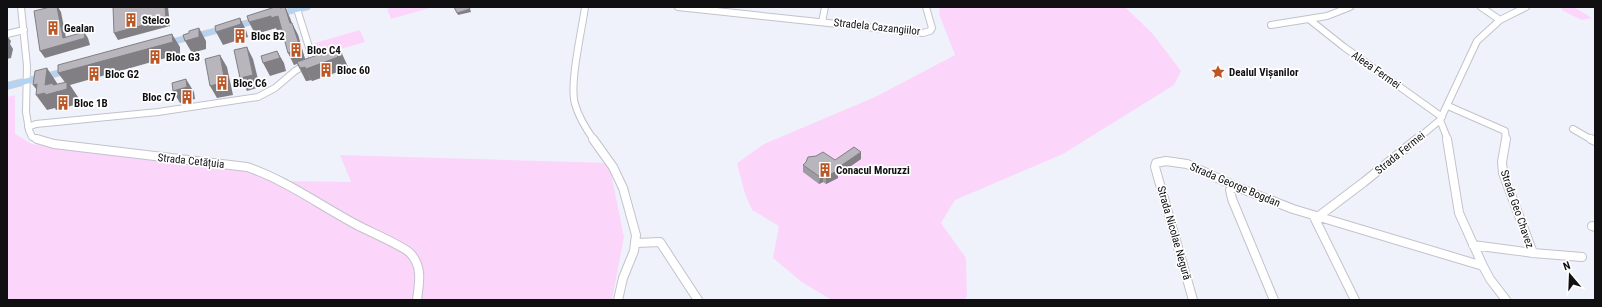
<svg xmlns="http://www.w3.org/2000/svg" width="1602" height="307" viewBox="0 0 1602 307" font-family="'Roboto Condensed',sans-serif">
<rect width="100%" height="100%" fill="#f0f2fb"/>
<!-- green -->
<path fill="#fcd6fa" d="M393 7H433L391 19 387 9Z
M940 7H1125L1153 34 1181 71 1174 85 1063 154 955 200 941 223 966 258 967 297 963 300H832L803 283 773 258 779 226 752 210 745 194 737 163 764 144 875 97 955 55 939 14Z
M1560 7H1574L1592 18 1582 20 1563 11Z
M360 30 365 42 320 55 315 43Z
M15 95V134L32 144 240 170 273 175 286 181 351 182 340 155 609 163 624 237 612 300H7V97Z"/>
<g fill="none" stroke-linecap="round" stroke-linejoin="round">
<defs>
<path id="minor-far1" d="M21 7 27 66 26 112 29 130 32 137 40 140
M585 7C582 30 569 84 575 104 579 118 586 129 594 140
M678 7 923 33 930 31 932 28 926 7
M1481 7 1500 20
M1310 20 1344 47 1442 117
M822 22 825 7
M1271 25 1327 16 1350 7
M7 34 24 30
M1448 106 1505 131 1506 140
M1440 120 1448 140
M28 127 36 124 158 112 258 97 275 88 295 71 313 60 297 9
M1573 129 1592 140
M1416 140 1440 120 1477 41 1500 20 1526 7"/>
<path id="minor" d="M37 139 54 144 247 167C286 180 321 206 357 225 368 231 406 247 411 254 423 268 419 283 417 300
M593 139 613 167 623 188 636 235 634 251 623 278 618 300
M1506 139 1502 162 1503 173 1533 253
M1591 139 1595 141
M1236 187 1230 190 1232 199 1274 300
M1592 226 1595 227
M637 243 660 242 698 300
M1473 245 1533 253 1582 257
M1483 266 1490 279 1506 300
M1193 300 1155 167 1156 163 1166 161 1187 164 1237 187 1293 209 1483 266 1459 213 1447 139
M1355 300 1315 219 1364 182 1417 139"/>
<path id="major" d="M297 7H310L309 9 275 17 271 15 272 13Z
M261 17H264V21L165 46 161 44 162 42Z
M69 68 73 70 72 72 7 89V83Z"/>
</defs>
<!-- minor-far1 casing -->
<use href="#minor-far1" stroke="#c1c3cb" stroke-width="8"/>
<!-- minor casing -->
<use href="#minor" stroke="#c1c3cb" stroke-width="10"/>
<!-- major casing -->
<use href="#major" stroke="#cfcfd0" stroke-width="2"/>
<!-- minor-far1 -->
<use href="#minor-far1" stroke="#fff" stroke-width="6"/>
<!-- minor -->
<use href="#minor" stroke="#fff" stroke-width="8"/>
<!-- major -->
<use href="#major" fill="#b3d3f4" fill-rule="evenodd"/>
</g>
<!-- wall -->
<path fill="#9e9ca3" d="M285 7 292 23 298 35 305 59 342 54 348 67 343 69V70L312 81 311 80 306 81 297 64 294 65 282 29 277 30 276 28 255 34 280 8Z
M861 159 838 175V178L826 184 823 182 819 184 803 172V165L806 162 835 160Z"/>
<!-- shaded-wall -->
<path fill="#817f84" d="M57 7H58L61 12 67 43 84 32 88 38 90 45 45 58 40 51Z
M165 7H168L170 26 118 40 114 33Z
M285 7 290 18 296 35 290 23Z
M470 9 471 12 458 15 457 13Z
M271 16H278L284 29 277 30 276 28 255 34 249 22Z
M240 18 246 30 248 37 223 45 216 32Z
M292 23 298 35 305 59 294 65 288 53Z
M199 28 206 41V49L192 53 185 41Z
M172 34 180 47V54L70 85 78 97V104L56 110 55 108 47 110 36 95 40 94 33 85 37 84 45 85 47 68 57 83V89L67 85 58 73Z
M7 36 11 41 10 44 13 49 11 58 7 59V60Z
M247 47 253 59 260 87 247 91 240 78Z
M277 51 284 63 286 71 270 76 263 63Z
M342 54 348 67 343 69V70L312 81 306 69Z
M220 55 227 67 233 95 217 98 210 86Z
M305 67 311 80 306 81 300 68Z
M186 79 194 92 195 99 180 103 173 91Z
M861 152V159L838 175V178L826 184V177L836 169Z
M823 175V182L819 184 820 177Z"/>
<!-- building -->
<path fill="#b8b5bd" stroke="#817f84" d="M50 7H57L63 38 84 32 85 38 40 51 34 11Z
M113 7H165L166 19 114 33Z
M275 7H280V8L285 7 290 23H292L300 47 288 53 278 16 271 18V16L249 22 247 16Z
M454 7H469L470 9 457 13Z
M240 18 241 24 216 32 215 26Z
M199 28V37L185 41 183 35 189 33V31Z
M172 34 173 42 58 73V65Z
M247 47 253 75 240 78 234 50Z
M338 48 342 54 337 56 338 57 306 69 305 67 300 68 297 62Z
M277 51 280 58 263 63 261 56Z
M220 55 225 82 210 86 205 59Z
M47 68 45 85 53 83V85L67 82V89L45 95V93L36 95 37 84 33 85 35 71Z
M186 79 187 87 173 91 172 83Z
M854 147 861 152 836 169 838 170 826 177 823 175 820 177 803 165 806 162 808 157 816 156 823 152 835 160Z"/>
<!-- icons -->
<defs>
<symbol id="building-bare" viewBox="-9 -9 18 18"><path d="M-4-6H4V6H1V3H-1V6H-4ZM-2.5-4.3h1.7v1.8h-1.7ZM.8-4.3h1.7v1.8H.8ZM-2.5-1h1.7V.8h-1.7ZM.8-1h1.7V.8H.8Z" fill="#bc5725" stroke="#fff" stroke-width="2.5" paint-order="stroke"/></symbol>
<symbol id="sight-bare" viewBox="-9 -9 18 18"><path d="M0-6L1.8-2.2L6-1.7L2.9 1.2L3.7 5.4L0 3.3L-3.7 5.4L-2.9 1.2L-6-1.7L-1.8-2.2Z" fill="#bc5725" stroke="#fff" stroke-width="2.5" paint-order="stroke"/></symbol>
</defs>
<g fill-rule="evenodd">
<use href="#building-bare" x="121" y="10" width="20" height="20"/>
<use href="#building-bare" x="43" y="18" width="20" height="20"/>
<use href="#building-bare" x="230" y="26" width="20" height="20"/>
<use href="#building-bare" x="286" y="40" width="20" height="20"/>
<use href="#building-bare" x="145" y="47" width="20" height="20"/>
<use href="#building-bare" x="316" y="60" width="20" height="20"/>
<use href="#sight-bare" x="1208" y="62" width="20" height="20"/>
<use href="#building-bare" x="84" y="64" width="20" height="20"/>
<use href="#building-bare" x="212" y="73" width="20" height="20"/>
<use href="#building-bare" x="177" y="87" width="20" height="20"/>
<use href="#building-bare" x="53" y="93" width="20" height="20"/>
<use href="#building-bare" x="815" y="160" width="20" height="20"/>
</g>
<g text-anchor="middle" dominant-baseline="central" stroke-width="3.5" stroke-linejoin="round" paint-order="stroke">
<!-- poi labels -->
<g font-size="11" font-weight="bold" fill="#101013" stroke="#fff" text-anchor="start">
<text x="142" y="20">Stelco</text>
<text x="64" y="28">Gealan</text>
<text x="251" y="36">Bloc B2</text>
<text x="307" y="50">Bloc C4</text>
<text x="166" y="57">Bloc G3</text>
<text x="337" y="70">Bloc 60</text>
<text x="1229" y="72">Dealul Vișanilor</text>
<text x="105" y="74">Bloc G2</text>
<text x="233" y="83">Bloc C6</text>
<text x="176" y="97" text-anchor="end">Bloc C7</text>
<text x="74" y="103">Bloc 1B</text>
<text x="836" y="170">Conacul Moruzzi</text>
</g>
<!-- street labels -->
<g font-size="11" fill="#101013" stroke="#fff">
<text transform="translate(877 27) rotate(6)">Stradela Cazangiilor</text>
<text transform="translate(1376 70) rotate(35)">Aleea Fermei</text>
<text transform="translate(1400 153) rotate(-39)">Strada Fermei</text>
<text transform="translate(191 161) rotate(6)">Strada Cetățuia</text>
<text transform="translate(1235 185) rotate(23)">Strada George Bogdan</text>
<text transform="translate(1517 209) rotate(71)">Strada Geo Chavez</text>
<text transform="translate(1174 233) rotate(74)">Strada Nicolae Negură</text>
</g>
</g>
<!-- border -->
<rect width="1602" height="307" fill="none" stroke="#101013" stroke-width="16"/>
<!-- north arrow -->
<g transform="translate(1570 275) rotate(341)" stroke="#ffffff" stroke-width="3" paint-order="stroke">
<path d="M0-3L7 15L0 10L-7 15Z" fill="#101013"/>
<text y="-6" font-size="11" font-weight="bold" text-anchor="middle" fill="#101013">N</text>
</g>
</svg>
